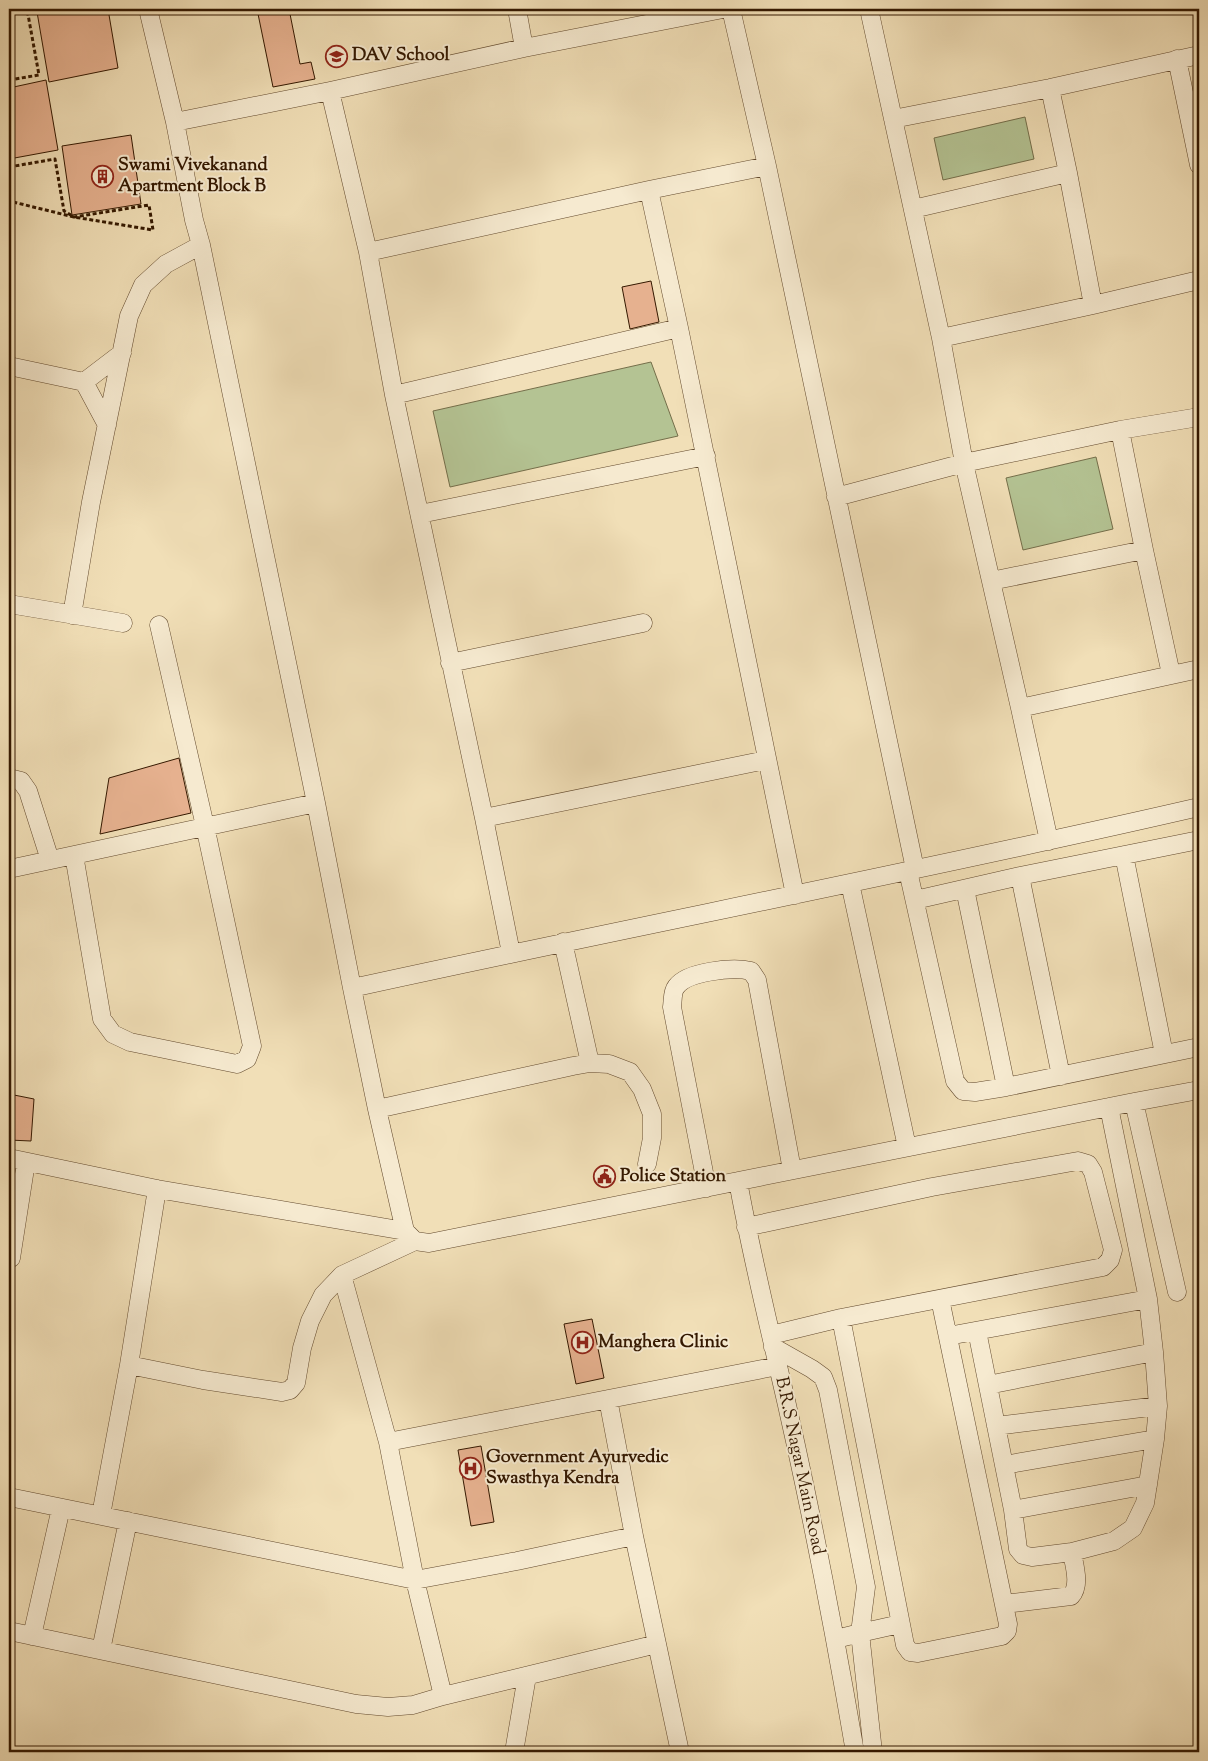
<svg xmlns="http://www.w3.org/2000/svg" width="1208" height="1761" viewBox="0 0 1208 1761" font-family="'Sorts Mill Goudy',serif">
<rect width="100%" height="100%" fill="#f1dfb7"/>
<filter id="stains"><feTurbulence type="fractalNoise" baseFrequency=".004" numOctaves="4"/><feColorMatrix values="0 0 0 0 .2 0 0 0 0 .09 0 0 0 0 .02 0 0 0 .5 -.17"/></filter>
<radialGradient id="worn" r=".72"><stop offset=".6" stop-color="#630" stop-opacity="0"/><stop offset="1" stop-color="#630" stop-opacity=".3"/></radialGradient>
<!-- green -->
<path fill="#b4c393" stroke="#746e4a" d="M1025 117 1034 159 943 180 934 138Z
M651 362 678 436 450 487 433 411Z
M1096 457 1113 529 1023 550 1006 478Z"/>
<!-- building -->
<path fill="#e6b18f" stroke="#341800" d="M57 9H108L118 68 49 82 37 12Z
M257 9H289L300 64 311 62 315 79 273 87Z
M46 80 58 150 9 159V88Z
M131 135 141 204 72 215 62 146Z
M651 281 659 322 630 329 622 287Z
M179 758 191 813 100 834 109 778Z
M9 1094 34 1099 31 1141 9 1140Z
M592 1319 604 1378 576 1384 564 1324Z
M481 1446 494 1522 471 1526 458 1450Z"/>
<g fill="none" stroke-linecap="round" stroke-linejoin="round">
<defs>
<path id="minor" d="M148 9 175 122 194 220 201 245 316 803 352 988 377 1109 405 1231 415 1241 429 1243 1134 1102 1199 1090
M517 9 524 48
M731 9 767 166 915 869
M869 9 941 338 964 463 1020 708 1049 841
M1177 59 1199 165
M1050 88 1068 173 1093 305
M330 91 368 252 394 395 484 818 511 953
M893 119 1050 88 1199 55
M175 122 330 91 524 48 723 9
M649 190 679 328 795 895
M913 209 1068 173
M368 252 649 190 767 166
M941 338 1093 305 1199 280
M9 366 84 382 122 353
M84 382 107 425
M394 395 679 328
M836 497 964 463 1120 430
M420 514 706 456
M991 581 1144 550
M9 604 123 623
M72 615 91 502 129 316 143 285 166 264 201 245
M450 663 643 623
M1171 674 1144 550 1120 430 1199 417
M1020 708 1199 669
M9 778 21 781 28 791 50 860
M484 818 766 760
M74 855 102 1019 113 1034 130 1042 237 1064 247 1059 252 1046 205 826 159 625
M1124 855 1164 1054
M9 869 316 803
M908 871 955 1081 963 1091 975 1092 1006 1087 1199 1047
M1020 876 1061 1076
M850 883 907 1147
M965 889 1006 1087
M915 900 1020 876 1199 840
M563 942 590 1063
M352 988C634 926 918 872 1199 807
M1134 1102 1177 1292
M377 1109 573 1066 590 1063 609 1064 630 1072 642 1089 652 1114V1138L647 1164
M9 1158 157 1189 405 1231
M738 1181C749 1243 764 1305 778 1366 808 1494 833 1623 855 1752
M707 1188 672 1007C673 1001 672 992 676 987 687 971 733 967 751 971L757 980 792 1170
M746 1227 932 1187 1078 1161 1088 1164 1093 1172 1113 1250 1110 1260 1103 1267 841 1318 771 1335
M415 1241 342 1275 388 1442 778 1366
M11 1258 26 1162
M841 1318 905 1645 910 1652 918 1653 1002 1636 1007 1631 1008 1624 940 1299
M977 1331 1013 1510 1018 1549 1023 1555 1032 1557 1072 1552
M948 1336 1148 1299 1109 1107
M773 1347 812 1369 823 1377 828 1390 866 1587 860 1633 836 1639
M129 1365 203 1380 282 1392 290 1390 296 1383 302 1348 310 1321 323 1295 342 1275
M988 1385 1154 1352
M608 1399 634 1536 680 1752
M996 1426 1158 1406
M1004 1465 1155 1439
M9 1497 415 1580 517 1561 634 1536
M1013 1510 1148 1485
M101 1515 129 1365 157 1189
M1004 1604 1071 1596C1081 1585 1074 1565 1072 1552L1114 1541 1133 1528 1145 1503 1155 1439 1158 1406 1154 1352 1148 1299
M9 1631 356 1704 388 1707 413 1705 443 1696 415 1580 388 1442
M32 1636 61 1508
M101 1650 128 1521
M443 1696 657 1644
M514 1752 527 1676
M873 1752 860 1633 900 1624"/>
</defs>
<!-- minor casing -->
<use href="#minor" stroke="#634a2e" stroke-width="19"/>
<!-- path -->
<path stroke="#341800" stroke-width="3" stroke-dasharray="4 2.5" stroke-linecap="butt" d="M9 80 39 75 27 9
M9 167 55 159 64 211 74 217 149 205 153 230 74 217 9 201"/>
<!-- minor -->
<use href="#minor" stroke="#f6ead0" stroke-width="18"/>
</g>
<!-- icons -->
<defs>
<symbol id="school-ring" viewBox="-11 -11 22 22"><circle r="9.5" fill="#f6ead0" stroke="#8f2418" stroke-width="1.5"/><path d="M0-5L7-2L0 1L-7-2ZM-4 1L0 2.5L4 1V4Q0 6-4 4Z" fill="#8f2418"/></symbol>
<symbol id="building-ring" viewBox="-11 -11 22 22"><circle r="9.5" fill="#f6ead0" stroke="#8f2418" stroke-width="1.5"/><path d="M-4-6H4V6H1V3H-1V6H-4ZM-2.5-4.3h1.7v1.8h-1.7ZM.8-4.3h1.7v1.8H.8ZM-2.5-1h1.7V.8h-1.7ZM.8-1h1.7V.8H.8Z" fill="#8f2418"/></symbol>
<symbol id="civic-ring" viewBox="-11 -11 22 22"><circle r="9.5" fill="#f6ead0" stroke="#8f2418" stroke-width="1.5"/><path d="M-.6-6.5H3V-4.5H.6V-3L4-1V1h2V6H-6V1h2V-1L-.6-3ZM-1.2 2.5V6h2.4V2.5Z" fill="#8f2418"/></symbol>
<symbol id="hospital-ring" viewBox="-11 -11 22 22"><circle r="9.5" fill="#f6ead0" stroke="#8f2418" stroke-width="1.5"/><path d="M-5-5h3v3.5h4V-5h3V5h-3V1.5h-4V5h-3Z" fill="#8f2418"/></symbol>
</defs>
<g fill-rule="evenodd">
<use href="#school-ring" x="324" y="44" width="25" height="25"/>
<use href="#building-ring" x="90" y="164" width="25" height="25"/>
<use href="#civic-ring" x="592" y="1164" width="25" height="25"/>
<use href="#hospital-ring" x="570" y="1330" width="25" height="25"/>
<use href="#hospital-ring" x="458" y="1456" width="25" height="25"/>
</g>
<g text-anchor="middle" dominant-baseline="central" stroke-width="4" stroke-linejoin="round" paint-order="stroke">
<!-- poi labels -->
<g font-size="18" font-weight="bold" fill="#341800" stroke="#f6ead0" text-anchor="start">
<text x="352" y="56">DAV School</text>
<text x="118" y="166">Swami Vivekanand<tspan x="118" dy="21">Apartment Block B</tspan></text>
<text x="620" y="1177">Police Station</text>
<text x="598" y="1343">Manghera Clinic</text>
<text x="486" y="1458">Government Ayurvedic<tspan x="486" dy="21">Swasthya Kendra</tspan></text>
</g>
<!-- street labels -->
<g font-size="18" fill="#341800" stroke="#f6ead0">
<text transform="translate(799 1466) rotate(78)">B.R.S Nagar Main Road</text>
</g>
</g>
<!-- margin -->
<rect width="1208" height="1761" fill="none" stroke="#f1dfb7" stroke-width="30"/>
<rect x="10" y="10" width="1188" height="1741" fill="none" stroke="#341800" stroke-width="2.5"/>
<rect x="15" y="15" width="1178" height="1731" fill="none" stroke="#341800"/>
<rect width="100%" height="100%" filter="url(#stains)"/>
<rect width="100%" height="100%" fill="url(#worn)"/>
</svg>
